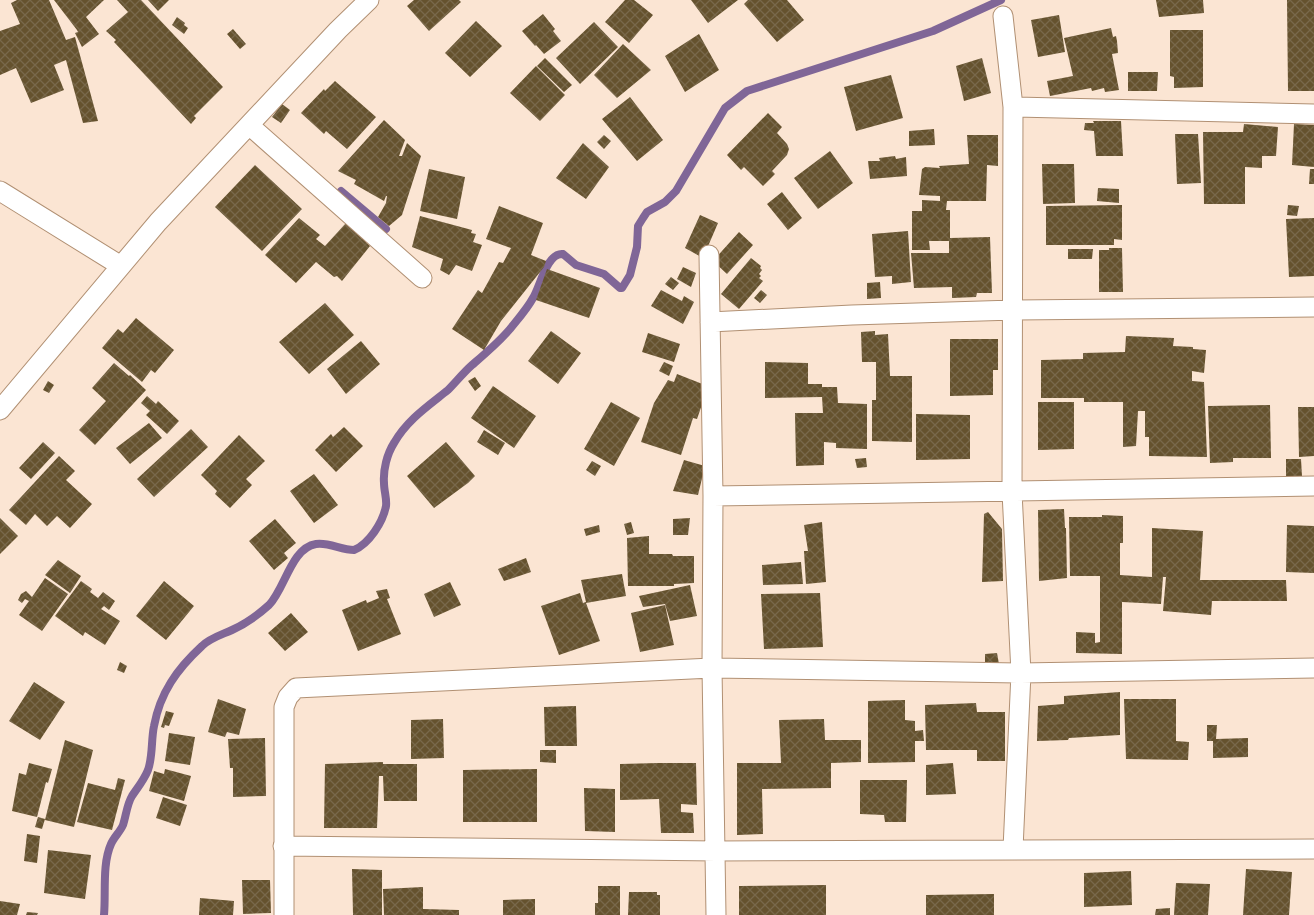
<svg xmlns="http://www.w3.org/2000/svg" width="1314" height="915" viewBox="0 0 1314 915" font-family="Cabin,sans-serif">
<defs>
<pattern id="building-cross-hatch" width="8" height="8" patternUnits="userSpaceOnUse" patternTransform="scale(1.25)"><rect width="8" height="8" fill="#65522e"/><path d="M0 0l8 8M0 8l8-8" fill="none" stroke="#78684b"/></pattern>
</defs>
<rect width="100%" height="100%" fill="#fbe5d3"/>
<g fill="none" stroke-linecap="round" stroke-linejoin="round">
<!-- stream -->
<path stroke="#806697" stroke-width="8" d="M341 191 386 229
M104 915C106 893 102 864 111 844 114 837 120 832 123 825 126 816 127 804 132 796 138 787 144 780 148 770 153 756 151 740 154 726 160 693 177 669 202 646 210 638 221 635 232 630 245 624 258 615 269 605 285 589 291 548 316 544 329 542 341 550 354 550 369 544 383 522 386 506 387 499 384 491 384 483 383 470 387 454 394 443 407 420 428 406 448 390 456 382 463 373 472 365 486 353 498 343 510 329 518 319 527 309 533 298 540 287 547 252 563 254L576 265 604 274 620 288H622L630 275 637 247 638 226 643 218 647 212 665 202 676 191 725 108 747 91 933 31 1001 0"/>
</g>
<!-- building -->
<path fill="url(#building-cross-hatch)" d="M17 0H49L66 40 75 37 98 121 83 123 66 60 54 65 64 90 31 103 16 68 0 75V31L20 24 11 3Z
M54 0H104L86 17 99 34 82 47 75 33 78 32 77 30Z
M117 0H141L223 87 194 116 196 118 191 124 114 42 116 40 106 31 128 12Z
M148 0H169L158 11Z
M414 0H459L461 2 429 31 407 6Z
M625 0H634L653 15 629 43 605 22Z
M691 0H738L708 23Z
M748 0H787L804 20 777 42 744 4Z
M1156 0H1203L1204 13 1159 17Z
M1287 0H1314V91H1288Z
M543 14 555 29 553 31 561 41 544 54 536 45 535 46 522 31Z
M1059 15 1065 52 1038 57 1031 20Z
M177 17 185 23 184 25 188 28 184 34 172 25Z
M476 21 502 46 470 77 445 53Z
M594 22 618 47 580 84 556 58Z
M1111 28 1113 37 1116 36 1117 41 1118 53 1112 54 1119 90 1105 92 1104 88 1092 91 1091 88 1050 96 1047 81 1073 76 1064 38Z
M233 29 246 44 240 49 227 34Z
M1170 30H1203V87L1174 88V77L1170 76Z
M699 34 719 70 685 92 665 56Z
M623 44 651 70 617 98 594 75Z
M545 58 572 85 564 92 537 66Z
M982 58 991 93 964 101 956 66Z
M536 66 565 95 540 121 510 93Z
M1128 72H1158L1157 91H1128Z
M891 75 903 118 856 131 844 87Z
M335 81 376 117 347 149 326 131 324 134 301 113 324 89 325 91Z
M630 97 663 140 637 161 602 119Z
M282 104 290 110 281 123 272 117Z
M768 113 782 127 777 133 787 144 789 149 787 155 772 171 775 174 763 186 744 167 741 170 727 155Z
M384 120 405 140 399 156H402L407 143 421 156 402 215 389 226 378 217 386 203 387 196H386L384 201 354 184 356 180 338 171Z
M1093 121H1121L1123 156H1096L1094 131 1084 130 1085 123H1094Z
M1244 124 1278 127 1276 156H1262V168L1245 167V204H1204L1203 132H1243Z
M1294 124 1314 125V167L1292 165Z
M934 129 935 145 909 146V131Z
M1175 134H1198L1201 183 1177 184Z
M604 135 611 141 604 149 597 142Z
M967 135H998V166L987 165 986 201H947L946 210H950V238L990 237 992 293H977L976 297 952 298V287L914 288 911 253H949V241H929L930 250H912V211H922V200L940 201V196L919 195 922 169 925 167 940 168 939 166 969 164Z
M583 143 609 167 586 199 556 178Z
M830 151 853 183 818 209 794 178Z
M895 156 896 159 906 157 907 176 870 179 868 161H880L879 158Z
M1042 164H1074L1075 203 1043 204Z
M255 165 302 209 262 251 215 207Z
M429 169 465 177 457 219 420 211Z
M1310 169H1314V184H1309Z
M1098 188 1119 189V203L1097 201Z
M782 192 802 218 788 230 767 204Z
M1122 205V240L1114 239V245H1046V206Z
M1288 205 1299 206 1297 216 1287 215Z
M499 206 543 223 531 255 546 261 544 267 501 321 484 350 452 329 478 290 482 293 499 262 503 263 511 248 486 239Z
M700 215 718 223 703 258 685 248Z
M420 216 472 230 471 233 476 234 473 242 482 245 472 271 456 265 449 275 440 270 443 259 412 247Z
M299 218 320 235 316 239 325 246 346 223 370 246 342 281 337 276 334 277 316 262 296 283 265 255Z
M1314 218V276L1289 277 1286 219Z
M908 231 911 282 892 284V276L875 277 872 234Z
M739 232 753 245 727 274 713 261Z
M1109 248H1122L1123 292H1099V250H1109Z
M1068 249H1093L1092 259H1068Z
M751 258 761 266 760 268 762 270 759 274 761 276 759 278 763 281 739 309 721 294Z
M683 267 696 273 691 287 677 279Z
M547 269 600 288 589 318 536 300Z
M671 277 679 283 673 290 665 284Z
M880 282 881 298 867 299V283Z
M661 290 682 301 684 296 694 302 683 324 651 306Z
M761 290 767 295 760 303 754 298Z
M325 303 354 335 309 374 279 342Z
M136 318 174 350 155 373 151 370 142 382 102 348 118 329 123 333Z
M551 331 581 353 558 384 528 361Z
M875 331V335L888 334 890 376H912V442L872 441V400H876V362H862L861 332Z
M648 333 680 344 674 362 642 352Z
M1126 336 1174 338 1173 346 1193 347V349L1206 350 1204 373 1192 371V381L1204 382 1207 457 1149 456V437H1145V411H1138L1136 446 1123 447V402H1084V398H1041V360L1083 359V353L1125 352Z
M950 339H998V370H993V395L950 396Z
M361 341 380 364 346 394 327 369Z
M664 362 673 366 669 376 659 371Z
M765 362 808 363V384H822V387H837L838 403 867 404V449L836 448V443L824 442V465L796 466 795 413H823L822 397 765 398Z
M114 363 129 376 130 375 146 390 95 445 79 430 106 401 92 388Z
M677 374 705 385 706 393 697 419 693 418 681 455 641 442 654 403 668 380 674 382Z
M475 377 481 386 475 391 468 381Z
M48 381 54 385 49 393 43 390Z
M493 386 536 416 514 448 471 418Z
M147 396 156 404 158 401 179 421 167 434 146 415 150 411 141 403Z
M611 402 640 418 614 466 584 449Z
M1038 402H1074V449L1038 450Z
M1270 405 1271 458H1233V462L1210 463 1208 406Z
M1298 407H1314V456L1299 457Z
M916 414 970 415V459L916 460Z
M149 423 162 438 130 464 116 448Z
M344 427 363 446 336 472 315 450 331 434 333 437Z
M191 429 208 447 154 497 137 479Z
M484 430 505 443 498 455 477 442Z
M239 435 265 461 246 479 252 485 230 508 215 494 217 491 201 475Z
M43 442 55 453 31 479 19 468Z
M446 442 475 476 468 483 434 508 407 476Z
M59 456 75 471 66 480 92 504 70 528 57 516 47 526 35 514 26 525 9 510Z
M866 458 867 467 857 468 855 459Z
M1286 459H1301L1302 476H1286Z
M684 460 705 466 698 495 673 491Z
M592 461 601 466 595 476 586 470Z
M314 474 338 505 314 523 290 491Z
M1064 509 1065 528H1066L1067 578 1039 581 1038 510Z
M988 512 1002 529 1003 581 982 582 984 514Z
M1102 515 1123 516V543H1120V575L1152 577V528L1203 531 1200 580H1286L1287 601H1212L1211 615 1163 611 1166 577H1163L1161 604 1122 602V654L1076 653V632L1095 633V643L1100 642V576H1070L1069 517H1102Z
M0 518 18 536 0 554Z
M690 518 688 535H673V519Z
M275 519 296 543 284 553 288 558 274 570 249 541Z
M631 522 634 533 627 535 624 524Z
M822 522 826 582 806 584 804 551H808L804 525Z
M599 525 600 532 586 536 584 529Z
M1287 525 1314 526V573L1286 572Z
M649 536V554H672L673 556H694V583L674 584V586H628L627 538Z
M526 558 531 572 504 581 498 569Z
M58 560 81 576 70 593 45 575Z
M801 562 803 584 763 585 762 565Z
M622 574 626 596 586 603 600 641 559 655 541 606 580 593 583 603 586 602 581 580Z
M45 578 68 594 42 631 19 615 29 601 25 599 22 603 18 600 21 594 26 591 32 597Z
M81 581 92 589 90 592 98 598 103 592 115 601 109 610 104 606 101 609 120 621 105 645 85 632 83 636 55 616Z
M164 581 194 606 166 640 136 616Z
M450 582 461 605 434 617 424 594Z
M690 585 697 616 670 621 665 604 643 607 639 596Z
M387 589 390 598 387 599 401 634 358 651 342 610 366 600 367 603 379 598 376 591Z
M820 593 823 647 764 649 761 594Z
M665 605 674 645 640 652 631 613Z
M291 613 308 632 285 651 268 633Z
M997 653 999 664 985 666V654Z
M120 662 127 666 124 673 117 670Z
M34 682 65 702 40 740 9 721Z
M1120 692V735L1069 738 1068 740 1037 741 1038 706 1064 704V696Z
M218 699 246 709 239 735 227 732 225 737 208 732Z
M1124 699H1176V741L1189 742 1188 760 1126 759Z
M905 700V720L915 721V731L923 730 924 741H915V762L868 763V701Z
M976 703 977 712H1005V761H977V750H926L925 705Z
M576 706 577 746H545L544 707Z
M166 711 174 713 169 726 165 725 164 728 161 727Z
M443 719 444 758 411 759V720Z
M824 719 825 740H861V762L831 763V788L762 789 763 834 737 835V763H781L779 720Z
M1207 725H1217L1216 739 1248 738V757L1213 758V741H1207Z
M169 733 195 737 190 765 165 761Z
M265 738 266 796 233 797V768H230L228 739Z
M65 740 93 750 74 827 45 820Z
M540 750H556V763L540 762Z
M383 762V764H417V801H384L383 776H379L377 828H324L325 764Z
M29 763 52 769 48 783 46 782 37 817 12 811 19 773 26 775Z
M658 763H696L697 805 681 804V812L693 813 694 833H661L659 799 620 800V764Z
M953 763 956 794 926 795V765Z
M165 769 191 776 184 801 149 791 154 771 164 774Z
M537 769V822H463V770Z
M118 778 125 780 112 830 77 822 88 783 115 790Z
M860 780H907L906 822H885L884 815 860 814Z
M584 788 615 789V832L585 831Z
M163 797 187 805 180 826 156 818Z
M38 817 45 819 42 829 35 827Z
M27 834 40 836 37 863 24 861Z
M48 850 91 855 85 899 44 893Z
M352 869 382 870V915H353Z
M1246 869 1292 872 1289 915H1243Z
M1131 871 1132 905 1084 907V873Z
M242 880H270L271 913 243 914Z
M1176 883 1210 884 1208 915H1174Z
M826 885V915H739V886Z
M598 886H620V915H595V903H598Z
M423 887V909L459 910V915H384L383 889Z
M629 892H657V895H660V915H628Z
M994 894V915H926V895Z
M200 898 234 901 233 915H199Z
M535 899V915H503V900Z
M0 901 20 904 17 915H0Z
M1170 908V915H1155L1156 909Z
M27 912 38 913 37 915H26Z"/>
<g fill="none" stroke-linecap="round" stroke-linejoin="round">
<defs>
<path id="minor" d="M1003 16 1013 107 1012 492 1021 673 1013 849
M1013 107 1314 114
M249 125 422 278
M0 191 121 266
M709 255 713 496 712 668 716 915
M710 322 852 315 1014 310 1314 307
M0 410 158 222 338 30 369 0
M713 496 1314 486
M283 846 716 851 1314 849
M284 915V707L288 697 296 688 712 668 1021 673 1314 668"/>
</defs>
<!-- minor casing -->
<use href="#minor" stroke="#b19073" stroke-width="21"/>
<!-- minor -->
<use href="#minor" stroke="#fff" stroke-width="19"/>
</g>
</svg>
